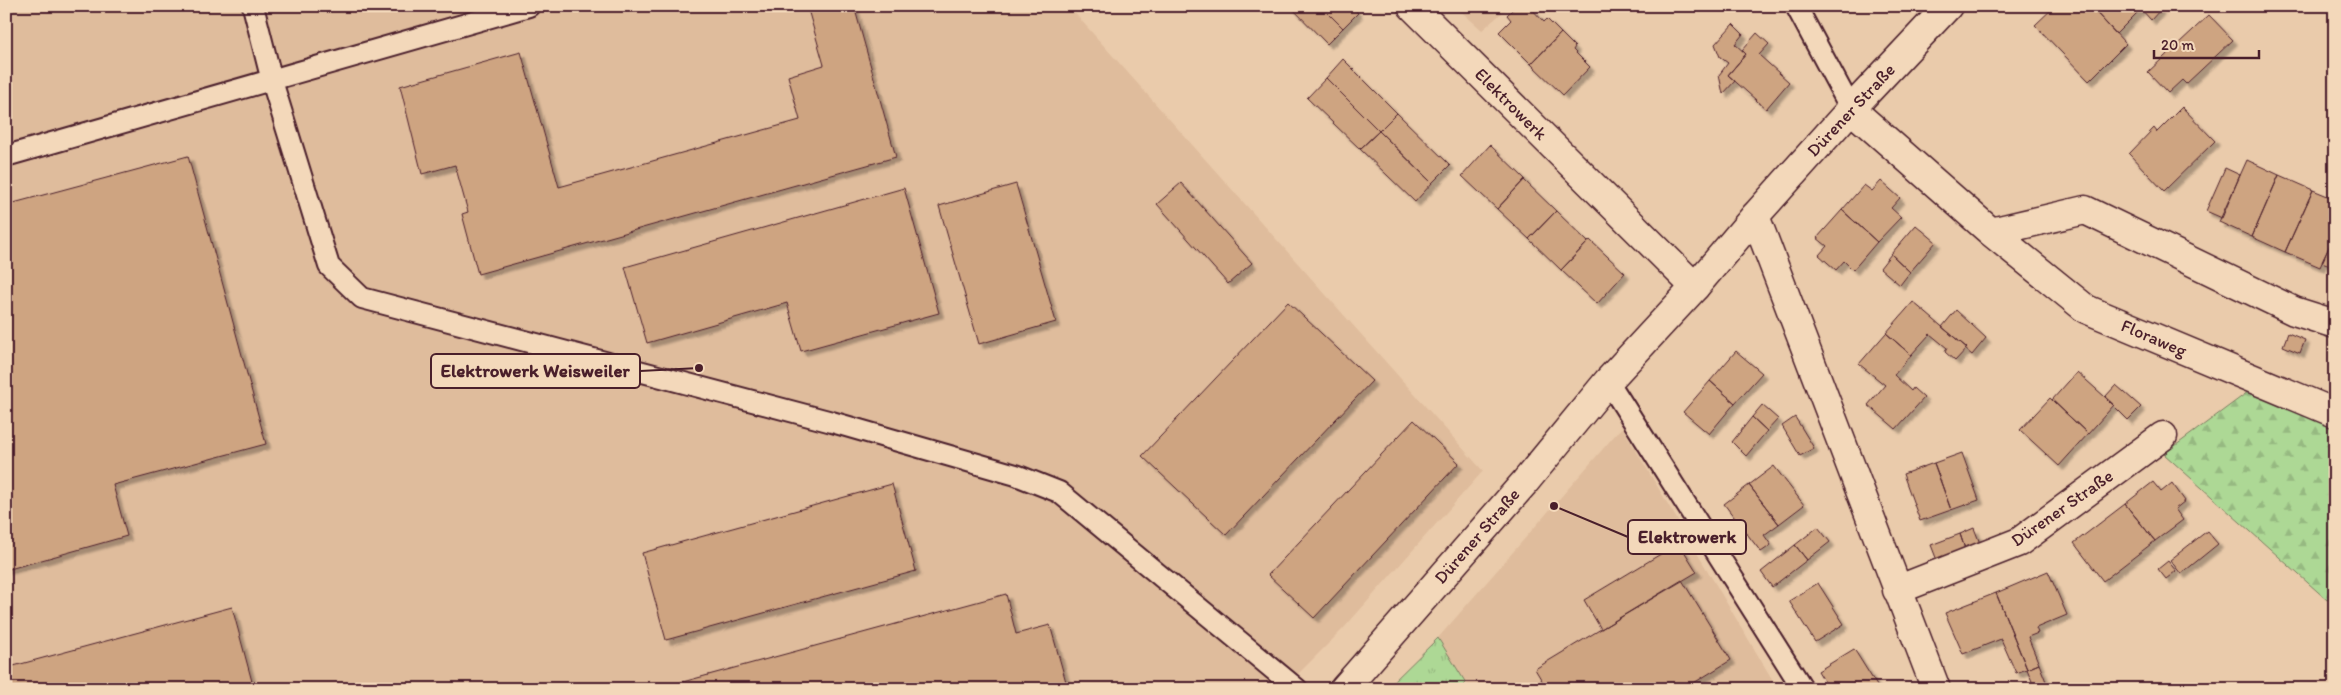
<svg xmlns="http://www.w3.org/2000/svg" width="2341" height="695" viewBox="0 0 2341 695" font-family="Itim,sans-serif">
<defs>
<pattern id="grass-tufts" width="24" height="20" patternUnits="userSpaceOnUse" patternTransform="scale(1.25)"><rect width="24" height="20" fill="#add895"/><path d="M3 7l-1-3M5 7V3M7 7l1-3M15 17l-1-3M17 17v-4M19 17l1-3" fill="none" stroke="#96b981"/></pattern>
<pattern id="forest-firs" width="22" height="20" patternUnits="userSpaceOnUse" patternTransform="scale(1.25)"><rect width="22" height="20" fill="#add895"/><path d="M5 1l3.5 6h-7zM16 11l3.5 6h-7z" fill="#96b981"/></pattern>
<filter id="shadow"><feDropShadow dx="4.5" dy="4.5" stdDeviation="1" flood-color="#0004"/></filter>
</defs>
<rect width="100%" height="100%" fill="#eacbab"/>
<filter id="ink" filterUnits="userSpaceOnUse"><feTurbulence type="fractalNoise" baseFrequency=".02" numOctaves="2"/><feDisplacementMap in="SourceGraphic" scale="10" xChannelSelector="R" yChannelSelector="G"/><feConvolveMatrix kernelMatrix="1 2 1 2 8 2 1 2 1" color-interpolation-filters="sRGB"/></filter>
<g filter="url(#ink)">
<!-- built -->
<path fill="#dfbc9c" d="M6 6H1071V9L1483 471 1343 629 1283 689H6Z
M1455 6H1510L1482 30Z
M1622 427 1778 689H1470L1438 638Z"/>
<!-- grass -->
<path fill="url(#grass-tufts)" stroke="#7c7c60" d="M1438 638 1466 683 1460 689H1386Z"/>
<!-- forest -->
<path fill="url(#forest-firs)" stroke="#7c7c60" d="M2252 389 2335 425V595L2327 600 2164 454Z"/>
<!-- building -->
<path fill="#cea481" stroke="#4a1f2b" filter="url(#shadow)" d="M807 6H854L896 157 478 274 462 214 468 212 455 165 422 174 400 86 521 52 559 187 800 120 788 76 824 65Z
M1290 6H1321L1343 28 1327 44Z
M1321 6H1351L1358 13 1343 28Z
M1516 6 1521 9 1524 6H1529L1544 22 1547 19 1561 33 1531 64 1499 32 1511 20 1507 15Z
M2055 6H2090L2126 44 2089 81 2035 25Z
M2090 6H2156L2160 10 2151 20 2141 9 2116 34Z
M2209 15 2233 40 2186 84 2182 80 2168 93 2148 72Z
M1733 24 1743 34 1735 44 1746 54 1728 75 1735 81 1723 94 1719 75 1728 63 1720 57 1715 44Z
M1561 33 1575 47 1573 50 1590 67 1563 95 1531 64Z
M1757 33 1769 44 1759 55 1789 82 1766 109 1728 75 1746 54 1742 50Z
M1343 59 1397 113 1379 131 1326 78Z
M1326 78 1379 131 1360 149 1307 98Z
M2182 107 2215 141 2164 191 2129 154 2154 128 2157 132Z
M1397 113 1450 165 1432 183 1379 131Z
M1379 131 1432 183 1415 202 1360 149Z
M1490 145 1525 179 1497 209 1462 176Z
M188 156 266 444 113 485 127 536 6 570V205Z
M2247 160 2279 175 2252 237 2219 222Z
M2225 168 2240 175 2222 218 2206 211Z
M2279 175 2313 190 2285 252 2252 237Z
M1524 180 1556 211 1529 239 1497 209Z
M1881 181 1900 198 1891 208 1901 217 1877 242 1842 210 1864 185 1872 191Z
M1181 183 1252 263 1228 284 1157 204Z
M1016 184 1056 322 979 344 939 206Z
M904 188 939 313 801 351 787 303 647 343 625 267Z
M2313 190 2335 199V234L2320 267 2285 252Z
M1842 210 1877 242 1853 270 1844 261 1836 270 1819 255 1827 246 1817 238Z
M1556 211 1588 242 1561 270 1529 239Z
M1916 225 1936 242 1910 272 1891 254Z
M2335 234V267L2322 262Z
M1590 240 1625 273 1597 304 1561 270Z
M1891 254 1910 272 1900 285 1880 268Z
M1288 302 1372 381 1226 535 1142 456Z
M1913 302 1967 348 1955 361 1945 352 1947 348 1930 334 1911 355 1886 333Z
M1956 310 1986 338 1972 355 1965 349 1967 348 1942 327Z
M1886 333 1911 355 1894 375 1911 391 1913 388 1924 398 1896 429 1868 405 1885 385 1859 364Z
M2288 333 2305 340 2300 353 2283 346Z
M1736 351 1762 373 1735 403 1710 381Z
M2077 372 2114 405 2088 434 2052 400Z
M1710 381 1735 403 1709 434 1683 412Z
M2116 385 2141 407 2128 420 2105 397Z
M2050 398 2088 434 2059 466 2020 430Z
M1762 405 1778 419 1767 431 1752 417Z
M1752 417 1767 431 1746 456 1732 442Z
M1795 417 1814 448 1800 456 1782 426Z
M1414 420 1459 463 1314 618 1268 575Z
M1962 453 1979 500 1951 510 1934 463Z
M1934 463 1951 510 1920 521 1903 474Z
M1774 466 1804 505 1779 524 1749 485Z
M2153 482 2161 492 2172 483 2185 501 2175 509 2183 520 2155 541 2125 504Z
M892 484 916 571 666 640 642 553Z
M1749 485 1779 524 1764 535 1771 545 1761 552 1724 504Z
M2125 504 2155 541 2103 581 2074 543Z
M1818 527 1830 542 1807 560 1795 545Z
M1974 528 1981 546 1966 552 1960 534Z
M2207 531 2218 544 2181 574 2170 560Z
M1960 534 1966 552 1938 563 1931 545Z
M1679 543 1697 572 1601 629 1584 600Z
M1795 545 1807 560 1772 587 1761 572Z
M2168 561 2176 571 2166 579 2158 569Z
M2048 571 2067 615 2036 628 2038 633 2028 637 2039 664 2027 669 1996 593Z
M1682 580 1731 660 1684 689H1547L1535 669Z
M1818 583 1844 624 1815 642 1789 601Z
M1996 593 2027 669 2016 673 2001 639 1963 654 1945 613Z
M1006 594 1016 634 1050 625 1068 689H668V686Z
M232 607 254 689H6V668Z
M1854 649 1879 689H1829L1818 671Z
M2039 664 2049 689H2035L2027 669Z"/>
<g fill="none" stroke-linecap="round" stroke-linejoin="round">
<defs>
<path id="lane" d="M253 6 272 81 329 266 362 298 832 422 1016 475 1059 492 1297 689
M1796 6 1851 109
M6 156 529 6
M1608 381 1803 689"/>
<path id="street" d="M1412 6 1695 287
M1851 109 1991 232 2086 309 2335 413
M1755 216 1936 689
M1991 232 2085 210 2294 311 2335 324
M1897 590 2019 542 2163 436"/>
<path id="secondary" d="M1344 689 1525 482 1608 381 1695 287 1755 216 1851 109 1948 6"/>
</defs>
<!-- lane casing -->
<use href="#lane" stroke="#4a1f2b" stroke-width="24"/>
<!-- street casing -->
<use href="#street" stroke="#4a1f2b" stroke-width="31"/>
<!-- secondary casing -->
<use href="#secondary" stroke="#4a1f2b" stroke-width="31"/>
<!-- lane -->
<use href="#lane" stroke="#f3d8ba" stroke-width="20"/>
<!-- street -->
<use href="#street" stroke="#f3d8ba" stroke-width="28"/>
<!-- secondary -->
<use href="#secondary" stroke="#f3d8ba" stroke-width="28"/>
</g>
</g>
<g text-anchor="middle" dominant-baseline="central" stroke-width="4" stroke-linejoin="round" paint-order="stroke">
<!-- street labels -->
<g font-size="18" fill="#4a1f2b" stroke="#f3d8ba">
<text transform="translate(1511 104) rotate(45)">Elektrowerk</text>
<text transform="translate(1851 110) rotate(-47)">Dürener Straße</text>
<text transform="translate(2154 338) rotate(23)">Floraweg</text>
<text transform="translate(2062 508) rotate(-35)">Dürener Straße</text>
<text transform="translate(1477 536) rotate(-49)">Dürener Straße</text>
</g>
</g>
<!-- callouts -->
<path fill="none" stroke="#4a1f2b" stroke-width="2" d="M699 368L640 371M1554 506L1628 537"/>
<g fill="#4a1f2b" stroke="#f3d8ba" stroke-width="2">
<circle cx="699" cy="368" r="5"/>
<circle cx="1554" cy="506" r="5"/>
</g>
<g fill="#f3d8ba" stroke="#4a1f2b" stroke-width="2">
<rect x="431" y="354" width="209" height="34" rx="5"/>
<rect x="1628" y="520" width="118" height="34" rx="5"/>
</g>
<g font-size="19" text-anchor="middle" font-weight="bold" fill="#4a1f2b">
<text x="535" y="377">Elektrowerk Weisweiler</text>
<text x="1687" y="543">Elektrowerk</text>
</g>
<!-- margin -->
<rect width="2341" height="695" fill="none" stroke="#f3d8ba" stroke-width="25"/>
<rect x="12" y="12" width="2316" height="670" fill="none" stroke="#4a1f2b" stroke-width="2" filter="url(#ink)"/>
<!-- scale -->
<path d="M2154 50v8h105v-8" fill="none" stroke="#4a1f2b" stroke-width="2.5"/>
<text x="2161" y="50" font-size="15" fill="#4a1f2b" stroke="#f3d8ba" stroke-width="4" paint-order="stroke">20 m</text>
</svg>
